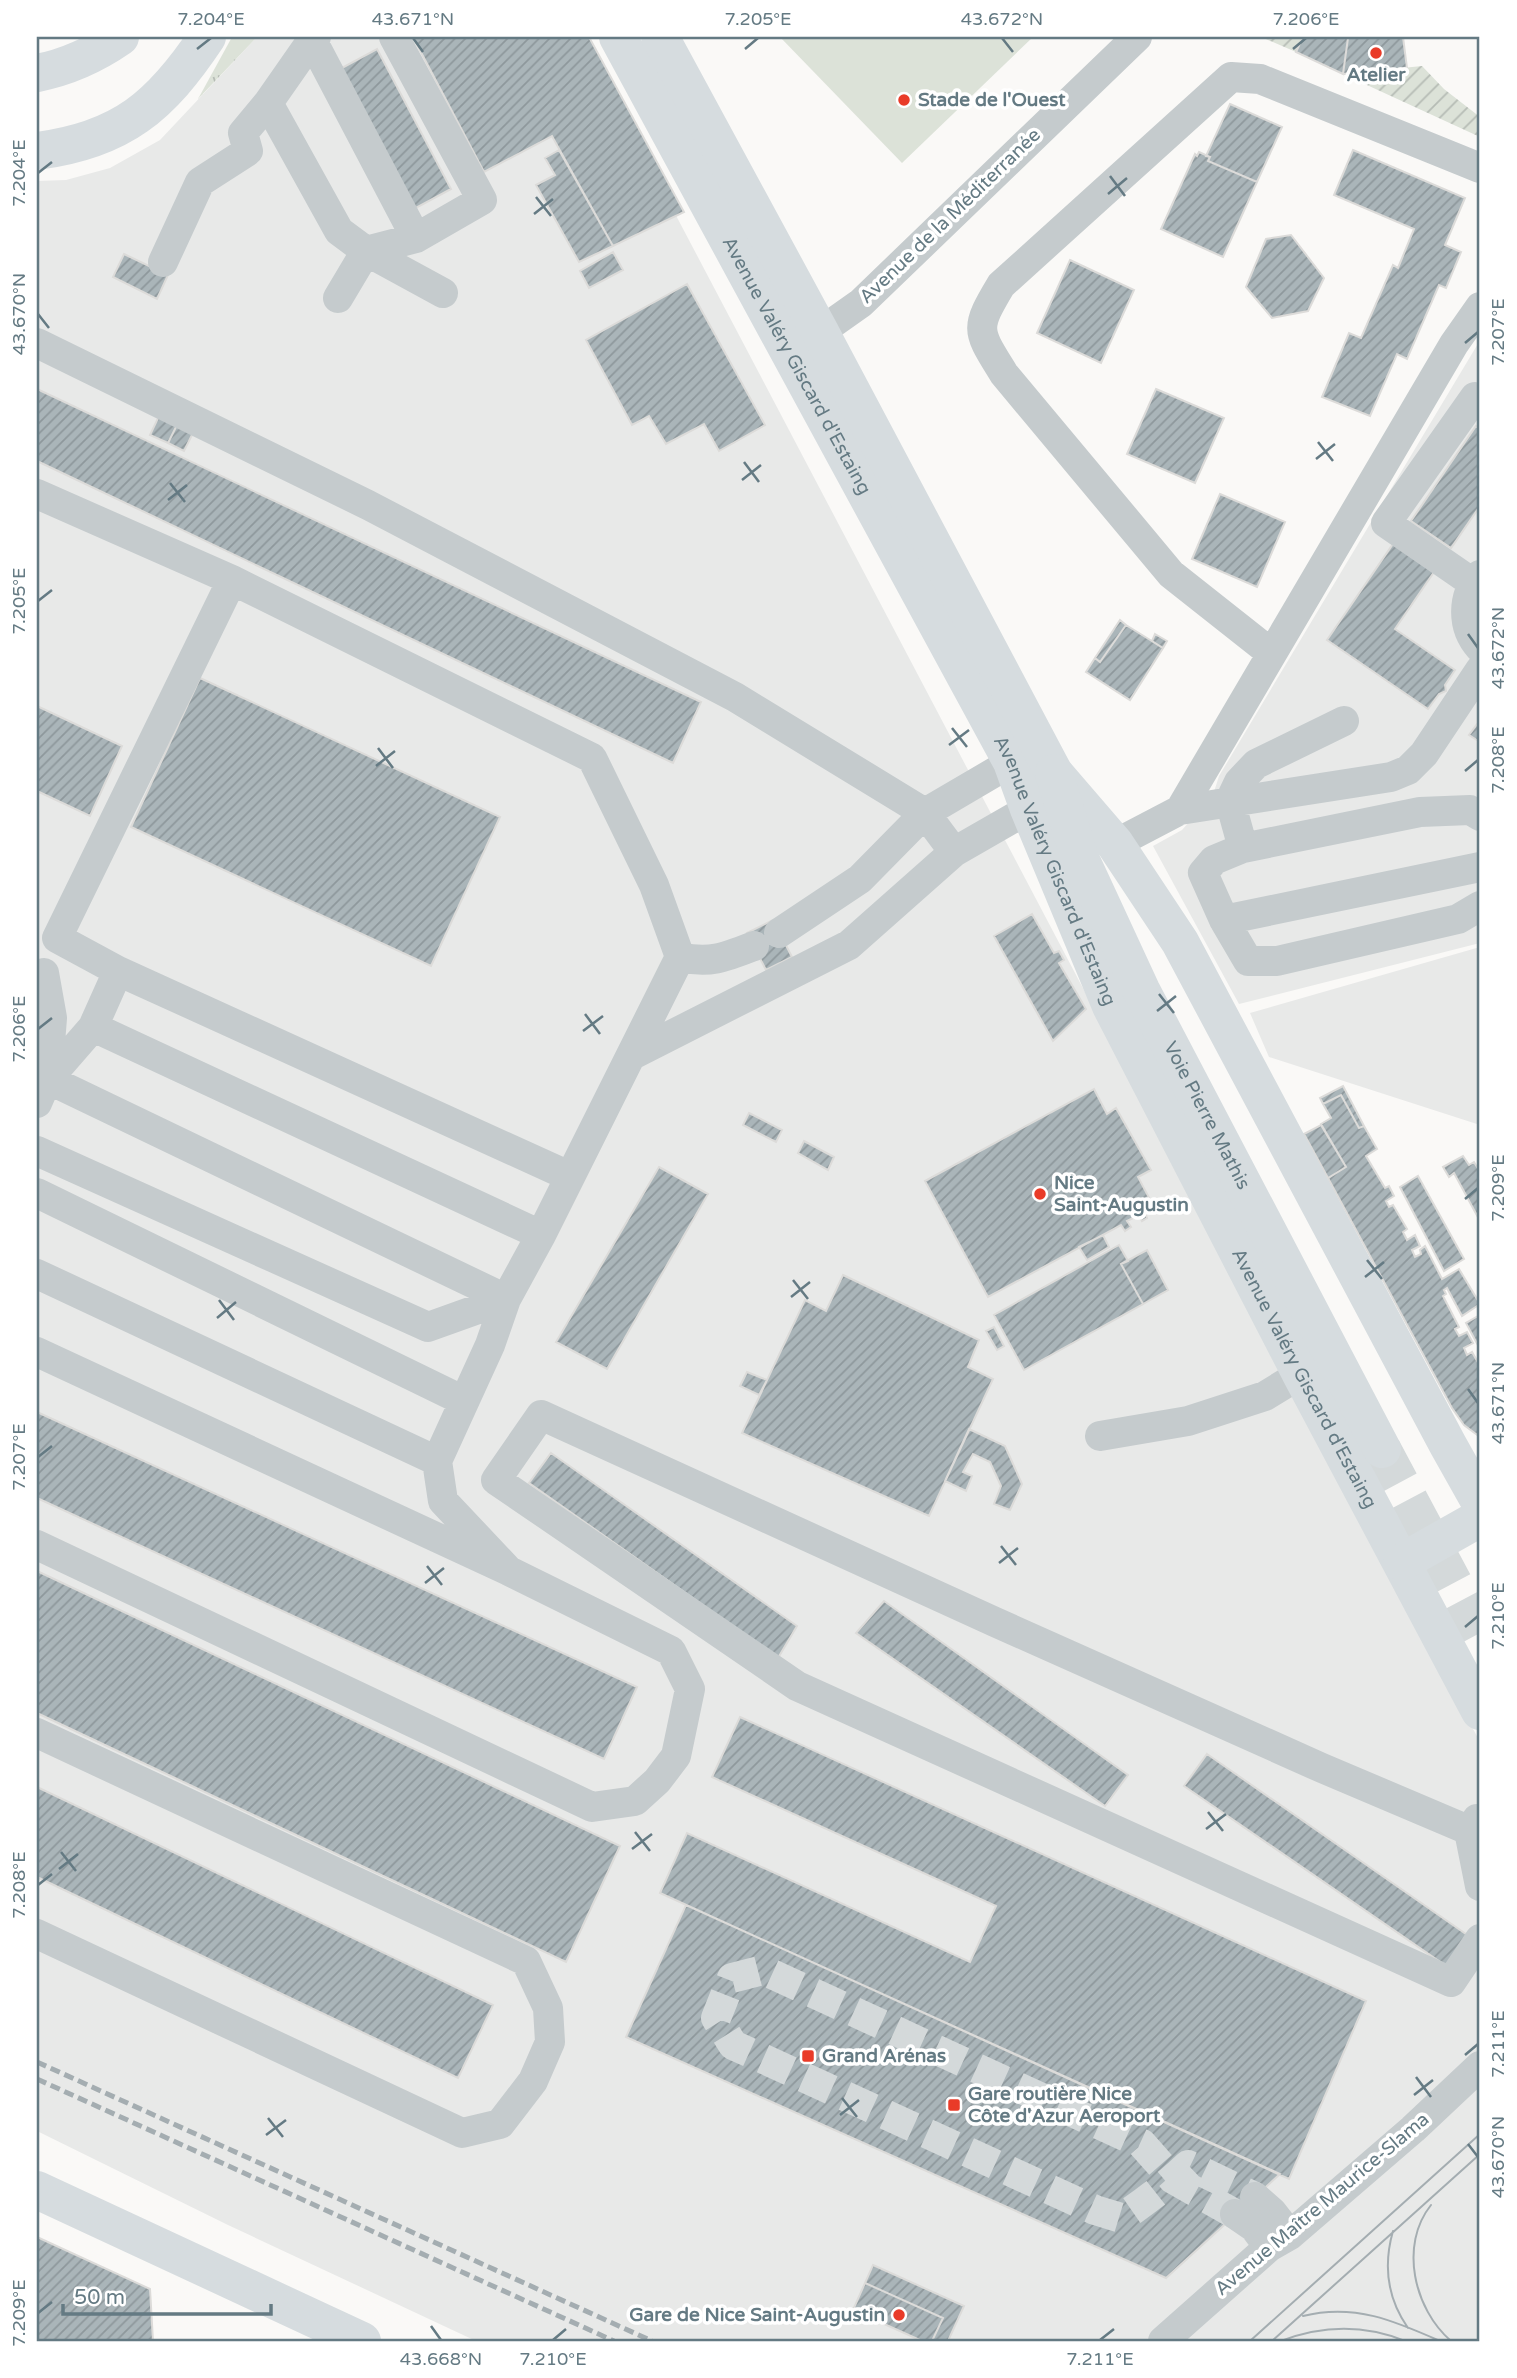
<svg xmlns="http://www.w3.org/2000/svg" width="1517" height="2378" viewBox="0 0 1517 2378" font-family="'Varela Round',sans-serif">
<defs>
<pattern id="grass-tufts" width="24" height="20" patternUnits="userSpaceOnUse" patternTransform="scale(1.75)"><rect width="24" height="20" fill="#dce2d8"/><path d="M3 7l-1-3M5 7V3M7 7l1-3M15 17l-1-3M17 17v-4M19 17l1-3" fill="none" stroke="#b6bcb5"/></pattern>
<pattern id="garden-furrows" width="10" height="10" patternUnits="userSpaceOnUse" patternTransform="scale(1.75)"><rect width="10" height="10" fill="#dce2d8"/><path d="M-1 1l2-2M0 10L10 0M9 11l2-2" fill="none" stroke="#b6bcb5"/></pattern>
<pattern id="building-hatch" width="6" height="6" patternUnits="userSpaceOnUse" patternTransform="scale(1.75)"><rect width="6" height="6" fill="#aab5b9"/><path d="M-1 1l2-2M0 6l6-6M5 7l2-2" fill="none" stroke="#8e989c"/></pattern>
</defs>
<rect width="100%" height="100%" fill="#faf9f7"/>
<!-- built -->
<path fill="#e8e9e8" d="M257 37H582L1480 1742V2341H476L228 2225 37 2131V181L66 180 110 168 160 140Z
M1479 342 1480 943 1239 1004 1153 846 1182 830 1213 795 1219 776Z
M1480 947V1125L1269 1057 1250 1013Z"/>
<!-- grass -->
<path fill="url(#grass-tufts)" d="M232 37H257L198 99Z"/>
<!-- garden -->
<path fill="url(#garden-furrows)" d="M1261 37H1303L1296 52Z
M1422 66 1444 89 1480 117V137L1343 74Z"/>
<!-- pitch -->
<path fill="#dce2d8" d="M780 37H1033L902 163Z"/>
<!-- building -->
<path fill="url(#building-hatch)" stroke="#dcdbd9" stroke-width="2" d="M413 37H589L684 212 613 246 552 136 484 172Z
M1303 37 1348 38 1343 74 1296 52Z
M1359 37H1403L1407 68 1343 74 1348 38Z
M377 49 451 189 414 209 340 69Z
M1230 104 1282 127 1257 182 1208 161 1210 157 1206 156Z
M559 150 613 246 579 262 536 185 555 175 545 158Z
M1353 150 1465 198 1445 245 1461 252 1446 288 1439 285 1407 359 1397 354 1370 416 1322 397 1349 333 1361 338 1393 265 1398 268 1414 229 1334 195Z
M1199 152 1210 157 1208 161 1257 182 1223 257 1161 229 1195 154 1197 156Z
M1291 235 1324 278 1308 311 1272 318 1246 287 1266 239Z
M613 252 623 270 589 288 580 271Z
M124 254 168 275 157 299 113 277Z
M1070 260 1134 290 1101 363 1037 333Z
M687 284 765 425 719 451 704 424 666 444 649 416 632 425 586 340Z
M37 389 701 702 673 763 37 461Z
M1156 389 1224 418 1195 483 1127 454Z
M159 416 177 425 168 443 150 435Z
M177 425 193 433 184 451 168 443Z
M1476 426 1480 429V506L1451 548 1411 521Z
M1220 494 1285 522 1257 587 1192 559Z
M1393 544 1434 572 1395 629 1455 670 1445 685 1446 691 1439 694 1428 709 1327 640Z
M1120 620 1126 625 1100 662 1095 658Z
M1126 625 1163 648 1130 700 1086 672 1095 658 1100 662Z
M1155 634 1167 641 1163 648 1152 641Z
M200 678 500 817 431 966 131 827Z
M37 706 122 746 90 816 37 791Z
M1480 712V742L1469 735 1480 720 1478 715Z
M1032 914 1054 953 1059 951 1064 960 1059 963 1086 1009 1053 1041 994 936Z
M773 920 792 957 766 970 747 933Z
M1343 1086 1364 1126 1359 1128 1341 1095 1323 1104 1320 1098Z
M1094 1089 1107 1114 1116 1108 1151 1170 1138 1177 1154 1207 1145 1212 1147 1218 1142 1221 1139 1215 1127 1221 1131 1227 1125 1231 1121 1225 988 1297 925 1181Z
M1341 1095 1359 1128 1364 1126 1377 1149 1366 1156 1385 1188 1389 1186 1394 1196 1386 1201 1389 1207 1393 1205 1407 1229 1403 1232 1407 1240 1415 1235 1420 1246 1412 1250 1415 1257 1421 1254 1420 1250 1425 1246 1442 1279 1459 1269 1480 1304 1462 1316 1447 1288 1444 1290 1446 1294 1443 1296 1459 1327 1455 1329 1459 1336 1467 1332 1473 1343 1464 1348 1467 1355 1472 1352 1480 1366V1437L1464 1425 1452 1408 1328 1178 1346 1167 1321 1124 1331 1118 1323 1104Z
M749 1113 782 1130 776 1142 743 1125Z
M1321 1125 1346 1167 1328 1178 1304 1134Z
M804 1141 834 1157 828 1170 798 1153Z
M1463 1156 1469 1165 1474 1162 1480 1172V1221L1454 1173 1449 1177 1443 1167Z
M659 1167 708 1194 607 1369 556 1342Z
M1418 1176 1464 1259 1444 1271 1400 1187Z
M1103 1235 1109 1247 1087 1260 1079 1247Z
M1119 1245 1128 1261 1121 1264 1143 1304 1024 1370 994 1315Z
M1147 1250 1168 1290 1143 1304 1121 1264Z
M843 1275 979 1340 968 1367 993 1379 929 1516 742 1433 805 1300 826 1311Z
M1480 1315V1349L1466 1323Z
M994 1327 1004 1346 997 1350 986 1331Z
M747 1372 767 1380 759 1395 740 1386Z
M37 1412 637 1687 604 1759 37 1498Z
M969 1429 1005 1446 1022 1484 1010 1510 994 1504 1001 1486 990 1462 973 1454 963 1472 972 1476 966 1491 945 1481Z
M551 1453 797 1626 778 1658 529 1483Z
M37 1571 620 1846 566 1962 37 1713Z
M884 1601 1128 1775 1105 1806 856 1633Z
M740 1717 1366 2001 1289 2179 660 1893 687 1833 970 1962 996 1906 712 1777Z
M1207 1754 1473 1939 1452 1970 1184 1786Z
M37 1787 493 2005 458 2078 37 1877Z
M686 1905 1280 2174 1166 2278 626 2037Z
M37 2237 150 2289 153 2341H37Z
M873 2265 964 2306 948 2341H922L853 2310Z
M865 2283 943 2318 932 2341H922L853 2310Z
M663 2309 672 2313 668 2322 659 2318Z"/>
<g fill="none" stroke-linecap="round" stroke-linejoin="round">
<!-- minor-tunnel -->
<path stroke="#d4d9da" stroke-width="30" stroke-dasharray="30 15" stroke-linecap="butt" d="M1235 2214 1173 2179 1142 2144 763 1970 732 1978 716 2018 733 2045 1095 2210 1121 2218C1145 2202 1167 2185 1188 2165L1255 2197"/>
<!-- highway-tunnel -->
<path stroke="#d4d9da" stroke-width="38" stroke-dasharray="38 19" stroke-linecap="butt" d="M1382 1449 1480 1633"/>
<!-- minor -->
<path stroke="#c5cbcd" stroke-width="30" d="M312 40 416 238
M268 103 339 231 366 251 443 293
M163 262 200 182 248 151 243 133 268 103 312 40 316 37
M338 298 366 251 416 238 482 200 394 37
M820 332 861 303 1137 37
M37 343 368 505 735 697 925 813 954 852
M37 494 232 580
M1480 575C1462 596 1461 627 1480 648
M1473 583 1386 523 1475 397 1480 401
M1271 653 1171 574 1004 374C977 330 974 330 1001 285L1231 77 1260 79 1480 168
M1180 810 1391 777 1408 770 1424 754 1480 670
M1480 816 1470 810 1420 812 1243 848 1214 860 1203 873 1224 920 1248 961H1277L1458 919 1480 906
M1115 844 1180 810 1454 344 1480 307
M1243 848 1230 801 1239 782 1256 764 1344 721
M1224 920 1480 867
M779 933 860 879 925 813 1012 762
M680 957C710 964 726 957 754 946
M118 971 569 1176
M44 973 52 1018 47 1080
M93 1027 541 1235
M632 1055 849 945 954 852 1029 809
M37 1074 506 1299
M37 1103 47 1080 93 1027 118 971 57 938 232 580 592 758 654 885 680 957 541 1235 506 1299 490 1345 437 1461 443 1501 509 1571
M37 1151 428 1327 506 1299
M37 1193 464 1401
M37 1274 437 1461
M37 1352 509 1571 671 1651 690 1689 676 1756 657 1781 635 1801 592 1807 37 1545
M1100 1436 1188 1421 1265 1396 1301 1374
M37 1733 526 1961 548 2008 550 2042 533 2081 500 2124 462 2133 37 1934
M1477 1819 1469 1831 1480 1886
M1480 1835 1322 1768 995 1622 541 1415 496 1480 797 1686 1451 1982 1480 1939
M1255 2197 1272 2212 1290 2235
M1235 2214 1254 2227 1269 2247
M1163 2341 1269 2247 1290 2235 1413 2129 1480 2066"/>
<!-- major -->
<g stroke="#d6dcdf" stroke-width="38">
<path id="s1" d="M618 37 1012 762 1029 809 1111 1006 1301 1374 1480 1711"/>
<path d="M660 37 820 332 1054 773 1115 844 1180 942 1448 1445 1480 1502"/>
<path d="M1402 1562 1480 1518"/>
<path d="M37 2190 362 2341"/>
</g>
<!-- highway -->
<g stroke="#d6dcdf" stroke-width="38">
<path d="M37 73C68 67 94 55 120 37"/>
<path d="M37 151C122 140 161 106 207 37"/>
<path id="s2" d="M1054 773 1079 856 1141 990 1382 1449"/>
</g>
<!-- tram -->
<path stroke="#a4adb1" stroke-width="2" d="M1431 2205C1399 2245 1414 2309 1451 2341
M1393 2231C1383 2266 1387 2298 1408 2328
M1303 2316C1354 2303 1395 2321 1440 2341
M1250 2341 1480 2134
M1272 2341 1480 2154
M1281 2341C1323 2325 1363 2324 1405 2341"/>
<!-- rail -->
<path stroke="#a4adb1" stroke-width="5" stroke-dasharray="10 5" stroke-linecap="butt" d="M37 2062 652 2341
M37 2079 614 2341"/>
</g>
<!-- ticks -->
<path fill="none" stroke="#647a83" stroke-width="2.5" d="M413 38 423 52M1002 38 1013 52M197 49 211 38M745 49 758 38M1293 49 1306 38M38 173 52 162M1110 176 1125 196M1108 194 1127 178M536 197 551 216M534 214 553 199M38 314 49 328M1465 343 1478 332M1318 442 1333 461M1316 459 1335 444M744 462 759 482M742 480 761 465M170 483 185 502M168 500 187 485M38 601 52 590M1468 634 1478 648M952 728 967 747M949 745 969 730M378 748 393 768M376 766 395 751M1465 771 1478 760M1159 994 1174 1013M1157 1011 1176 996M585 1014 600 1034M38 1029 52 1018M583 1031 603 1016M1465 1199 1478 1188M1367 1260 1382 1279M1365 1277 1384 1262M793 1280 808 1299M791 1297 810 1282M219 1300 234 1320M217 1318 236 1302M1468 1389 1478 1403M38 1457 52 1446M1001 1546 1016 1565M999 1563 1018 1548M427 1566 442 1585M425 1583 444 1568M1465 1627 1478 1616M1208 1812 1223 1831M1206 1829 1226 1814M635 1832 650 1851M632 1849 652 1834M61 1852 76 1871M59 1869 78 1854M38 1885 52 1874M1465 2055 1478 2044M1416 2077 1431 2097M1414 2095 1433 2080M842 2098 857 2117M840 2115 859 2100M268 2118 283 2137M266 2135 286 2120M1468 2144 1478 2157M38 2313 52 2302M431 2326 441 2340M553 2340 566 2329M1100 2340 1114 2329"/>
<!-- markers -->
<g fill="#e93b28" stroke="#fff" stroke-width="2.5">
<circle cx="1376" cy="53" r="7"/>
<circle cx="904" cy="100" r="7"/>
<circle cx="1040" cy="1194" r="7"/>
<rect x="801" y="2049" width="14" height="14" rx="3.5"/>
<rect x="947" y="2098" width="14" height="14" rx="3.5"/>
<circle cx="899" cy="2315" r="7"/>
</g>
<g text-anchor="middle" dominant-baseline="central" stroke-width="7" stroke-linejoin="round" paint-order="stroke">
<!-- poi labels -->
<g font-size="19" font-weight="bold" fill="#647a83" stroke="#fff" text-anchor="start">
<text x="1376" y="75" text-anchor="middle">Atelier</text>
<text x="918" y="100">Stade de l'Ouest</text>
<text x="1054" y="1183">Nice<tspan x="1054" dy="22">Saint-Augustin</tspan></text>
<text x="822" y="2056">Grand Arénas</text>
<text x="968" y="2094">Gare routière Nice<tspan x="968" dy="22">Côte d'Azur Aeroport</tspan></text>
<text x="885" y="2315" text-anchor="end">Gare de Nice Saint-Augustin</text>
</g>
<!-- street labels -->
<g font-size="19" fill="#647a83" stroke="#fff">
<text transform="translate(950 216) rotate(-44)">Avenue de la Méditerranée</text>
<text stroke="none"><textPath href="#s1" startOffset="374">Avenue Valéry Giscard d'Estaing</textPath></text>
<text stroke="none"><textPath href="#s1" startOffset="942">Avenue Valéry Giscard d'Estaing</textPath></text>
<text stroke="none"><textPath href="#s2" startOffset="376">Voie Pierre Mathis</textPath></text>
<text stroke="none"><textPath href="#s1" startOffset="1508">Avenue Valéry Giscard d'Estaing</textPath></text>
<text transform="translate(1322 2204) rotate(-40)">Avenue Maître Maurice-Slama</text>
</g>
</g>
<!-- border -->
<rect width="1517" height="2378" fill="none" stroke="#ffffff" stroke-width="77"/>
<!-- scale -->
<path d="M63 2304v10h208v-10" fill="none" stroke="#647a83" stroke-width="3.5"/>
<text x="74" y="2304" font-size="21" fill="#647a83" stroke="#ffffff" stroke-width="5" paint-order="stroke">50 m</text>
<rect x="38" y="38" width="1440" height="2302" fill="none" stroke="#647a83" stroke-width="2.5"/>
<g font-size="18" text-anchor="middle" fill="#647a83">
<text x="211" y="25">7.204°E</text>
<text x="413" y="25">43.671°N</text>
<text x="758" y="25">7.205°E</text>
<text x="1002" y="25">43.672°N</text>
<text x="1306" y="25">7.206°E</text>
<text transform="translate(19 173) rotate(-90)" y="6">7.204°E</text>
<text transform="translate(19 314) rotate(-90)" y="6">43.670°N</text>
<text transform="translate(1498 332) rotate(-90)" y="6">7.207°E</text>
<text transform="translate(19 601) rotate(-90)" y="6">7.205°E</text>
<text transform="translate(1498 648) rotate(-90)" y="6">43.672°N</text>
<text transform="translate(1498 760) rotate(-90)" y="6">7.208°E</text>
<text transform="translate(19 1029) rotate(-90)" y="6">7.206°E</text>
<text transform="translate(1498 1188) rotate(-90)" y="6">7.209°E</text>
<text transform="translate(1498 1403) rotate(-90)" y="6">43.671°N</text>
<text transform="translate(19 1457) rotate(-90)" y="6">7.207°E</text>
<text transform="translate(1498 1616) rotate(-90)" y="6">7.210°E</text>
<text transform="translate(19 1885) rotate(-90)" y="6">7.208°E</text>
<text transform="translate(1498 2044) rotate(-90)" y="6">7.211°E</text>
<text transform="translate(1498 2157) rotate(-90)" y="6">43.670°N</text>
<text transform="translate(19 2313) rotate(-90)" y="6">7.209°E</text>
<text x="441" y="2365">43.668°N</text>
<text x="553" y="2365">7.210°E</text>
<text x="1100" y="2365">7.211°E</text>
</g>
</svg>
